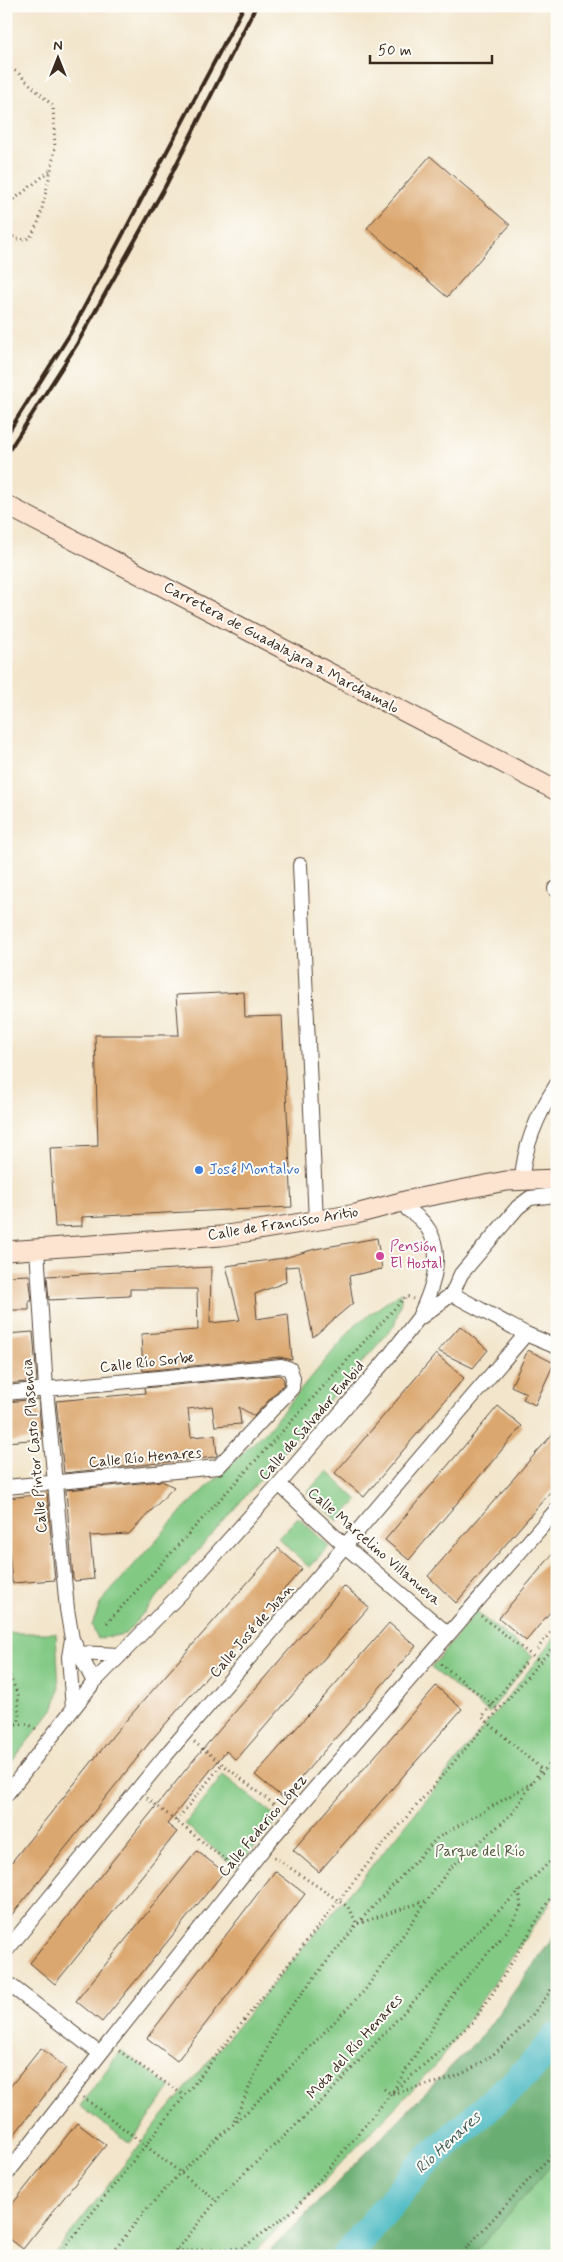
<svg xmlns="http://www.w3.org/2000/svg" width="563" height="2262" viewBox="0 0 563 2262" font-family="Mynerve,sans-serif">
<rect width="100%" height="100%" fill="#fdfcf7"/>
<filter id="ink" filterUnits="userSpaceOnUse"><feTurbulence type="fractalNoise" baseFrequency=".02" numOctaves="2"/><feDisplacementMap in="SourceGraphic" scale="10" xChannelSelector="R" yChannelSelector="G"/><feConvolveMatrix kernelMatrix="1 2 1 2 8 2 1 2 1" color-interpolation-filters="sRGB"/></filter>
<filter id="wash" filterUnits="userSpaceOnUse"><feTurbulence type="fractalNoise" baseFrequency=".0096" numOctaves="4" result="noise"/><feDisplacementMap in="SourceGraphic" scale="20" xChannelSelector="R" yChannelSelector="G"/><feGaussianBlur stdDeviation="1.12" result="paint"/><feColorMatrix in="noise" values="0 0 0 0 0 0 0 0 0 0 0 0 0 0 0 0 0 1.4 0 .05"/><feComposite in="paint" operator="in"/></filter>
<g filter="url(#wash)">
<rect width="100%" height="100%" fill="#f2e5cb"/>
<!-- green -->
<path fill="#82c984" stroke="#5e7a51" d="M401 1292V1301L394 1326 125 1634 98 1639 92 1625 101 1602 181 1512 266 1431 356 1324Z
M327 1471 358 1500 338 1521 307 1492Z
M298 1517 329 1546 309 1567 278 1538Z
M476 1612 533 1656 489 1713 431 1668Z
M6 1633H56L59 1690 54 1708 6 1769Z
M557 1635V1893L437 2064 251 2256H53L156 2124 396 1837Z
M223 1775 279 1819 236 1868 185 1824Z
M121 2050 171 2087 130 2143 80 2106Z
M557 2159V2256H472L548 2168Z"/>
<!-- forest -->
<path fill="#69ad72" stroke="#526c48" d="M557 1932V2159L472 2256H265L484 2033Z"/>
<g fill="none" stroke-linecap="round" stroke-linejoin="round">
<!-- river -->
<path stroke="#4cbac3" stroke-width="30" d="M347 2256 422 2165 530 2069 557 2037"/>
</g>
<g id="blocks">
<!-- building -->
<path fill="#dba76f" d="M430 156 510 225 447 297 367 228Z
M244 992 245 1017 282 1016 292 1207 82 1217V1226L55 1227 50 1148 98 1146 95 1035H179L176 995Z
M377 1238 382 1269 349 1276 353 1303 313 1337 299 1266 285 1267 286 1282 255 1294 257 1319 288 1314 292 1360 280 1357 143 1371 141 1334 198 1330 197 1289H130V1296L49 1300 47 1276 211 1267 210 1323 240 1320 226 1266 284 1258 315 1249Z
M29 1275 32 1301H29V1310H6V1276Z
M460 1326 488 1350 473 1368 438 1351Z
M33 1332 37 1381 6 1384V1334Z
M528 1350 554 1363 535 1405 523 1399 526 1393 511 1386Z
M436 1354 464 1378 364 1497 335 1473Z
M280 1375 284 1380V1384L254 1416 239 1407 241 1424 215 1426 212 1406 188 1409 191 1437 215 1435 217 1455 215 1457 64 1473 56 1401 145 1393 144 1388Z
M38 1399 42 1439 6 1442V1402Z
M498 1406 522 1426 409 1560 385 1540Z
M557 1429V1484L456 1603 428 1576Z
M162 1481 174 1487 129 1534 90 1536 94 1579 75 1581 73 1578 66 1490Z
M47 1494 55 1580 12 1583 8 1537H6V1498Z
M278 1548 302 1569 154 1737 6 1922V1869L115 1733Z
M557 1549V1604L526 1641 499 1618Z
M344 1586 369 1607 236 1760 226 1751 167 1824 177 1832 55 1984 30 1963 196 1757Z
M389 1623 416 1646 283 1798 255 1775Z
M436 1686 462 1709 319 1872 293 1850Z
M197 1851 224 1872 102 2022 76 2001Z
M275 1871 305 1894 177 2061 147 2038Z
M41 2048 66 2068 6 2145V2092Z
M77 2123 106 2145 23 2249 6 2236V2212Z"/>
</g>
</g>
<g filter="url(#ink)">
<use href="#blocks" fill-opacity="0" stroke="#564638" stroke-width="1"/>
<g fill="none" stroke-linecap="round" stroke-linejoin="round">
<defs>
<path id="street" d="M300 865 316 1221
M555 889 557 891
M522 1179C524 1146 539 1112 557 1084
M408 1210C450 1235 437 1280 419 1317
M37 1249 46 1389 67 1609 72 1639 94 1682
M452 1294 526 1334 557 1347
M6 1393 281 1366 290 1369 293 1378 292 1388 218 1467 6 1487
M279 1484 346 1547 448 1634
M72 1639 69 1657 73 1709
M78 1653 120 1655
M6 1795 94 1682 183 1591 279 1484 386 1360 417 1320 452 1294 461 1274 518 1207 530 1198 557 1195
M6 1951 166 1755 526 1334
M6 1982 100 2054
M6 2175 100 2054 272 1838 557 1509"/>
<path id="secondary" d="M6 505 557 791
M6 1251 221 1236 356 1214 409 1200 506 1181 557 1179"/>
</defs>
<!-- street casing -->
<use href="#street" stroke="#564638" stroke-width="16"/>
<!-- secondary casing -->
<use href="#secondary" stroke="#564638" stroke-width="21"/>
<!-- path -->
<path stroke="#564638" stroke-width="3" stroke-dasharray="1 4" stroke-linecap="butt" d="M6 66 17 72 53 106 55 148 51 170 39 221 30 238 20 240 6 233
M6 206 51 170
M481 1616 540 1662
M107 1623 406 1296 413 1299
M537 1649 557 1625
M441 1664 499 1710
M6 1667 18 1695 19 1724
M6 1724H28L39 1731
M194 1742 280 1809
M538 1777 557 1756
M147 1798 233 1866
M176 1821 222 1764
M274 1857 348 1907 357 1924 437 1838 532 1783
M119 2051 185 2096
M384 2089 391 2094C412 2088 434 2084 454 2077 498 2060 532 2019 557 1981
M393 2092 473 2022 498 1985 557 1887V1856
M83 2097 217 2201
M234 2121 279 2022 357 1924 425 1901
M6 2250 14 2256
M58 2256 381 1847 557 1642
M110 2256 144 2212 179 2174 252 2107 365 1990 449 1869 513 1813 541 1769 482 1717 526 1662
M172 2256 222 2194 325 2098 482 1927 557 1855
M179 2256 177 2251 243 2248 295 2209 391 2094 455 1991 508 1930 521 1907 519 1891
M237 2256 243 2248
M459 2256 557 2149"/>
<!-- street -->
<use href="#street" stroke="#fff" stroke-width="14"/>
<!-- secondary -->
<use href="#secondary" stroke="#fde4d1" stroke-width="19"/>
<!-- rail -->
<path stroke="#3b2a1e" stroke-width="4" d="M6 436 70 334 244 6
M6 455 77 344 166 185 256 6"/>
</g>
</g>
<!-- markers -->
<circle fill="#3f7fe0" stroke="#fdfcf7" stroke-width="2" cx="199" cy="1170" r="5"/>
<circle fill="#d1479c" stroke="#fdfcf7" stroke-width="2" cx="380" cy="1256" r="5"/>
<g text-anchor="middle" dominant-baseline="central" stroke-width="4" stroke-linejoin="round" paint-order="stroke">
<!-- street labels -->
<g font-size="15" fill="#3b2a1e" stroke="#fdfcf7">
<text transform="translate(281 648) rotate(28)">Carretera de Guadalajara a Marchamalo</text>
<text transform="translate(283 1224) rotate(-9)">Calle de Francisco Aritio</text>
<text transform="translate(147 1363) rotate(-6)">Calle Río Sorbe</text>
<text transform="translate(312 1421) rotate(-49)">Calle de Salvador Embid</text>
<text transform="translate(35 1446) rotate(-95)">Calle Pintor Casto Plasencia</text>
<text transform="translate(145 1458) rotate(-5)">Calle Río Henares</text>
<text transform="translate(374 1547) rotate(41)">Calle Marcelino Villanueva</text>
<text transform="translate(252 1631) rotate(-49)">Calle José de Juan</text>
<text transform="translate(263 1826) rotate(-50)">Calle Federico López</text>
<text transform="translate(355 2047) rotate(-48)">Mota del Río Henares</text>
</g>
<!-- shop labels -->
<g font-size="15" fill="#366cbe" stroke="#fdfcf7" text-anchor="start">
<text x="209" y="1170">José Montalvo</text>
</g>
<!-- hotel labels -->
<g font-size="15" fill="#b23c85" stroke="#fdfcf7" text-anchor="start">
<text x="390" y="1247">Pensión<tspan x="390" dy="17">El Hostal</tspan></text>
</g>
<!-- park labels -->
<g font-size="15" fill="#505a3d" stroke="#fdfcf7">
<text x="480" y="1852">Parque del Río</text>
</g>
<!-- water labels -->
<g font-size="16" font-style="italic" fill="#415c58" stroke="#fdfcf7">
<text transform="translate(448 2143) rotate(-43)">Río Henares</text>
</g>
</g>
<!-- margin -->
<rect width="563" height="2262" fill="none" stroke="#fdfcf7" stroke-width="25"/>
<!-- north arrow -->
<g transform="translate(58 58)" stroke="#fdfcf7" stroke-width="4" paint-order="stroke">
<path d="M0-4L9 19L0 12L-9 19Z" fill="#3b2a1e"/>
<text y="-8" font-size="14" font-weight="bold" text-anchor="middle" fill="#3b2a1e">N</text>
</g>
<!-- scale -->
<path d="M370 55v8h122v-8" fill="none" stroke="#3b2a1e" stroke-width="2.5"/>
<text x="378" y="55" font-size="15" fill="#3b2a1e" stroke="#fdfcf7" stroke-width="4" paint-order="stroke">50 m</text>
</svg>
